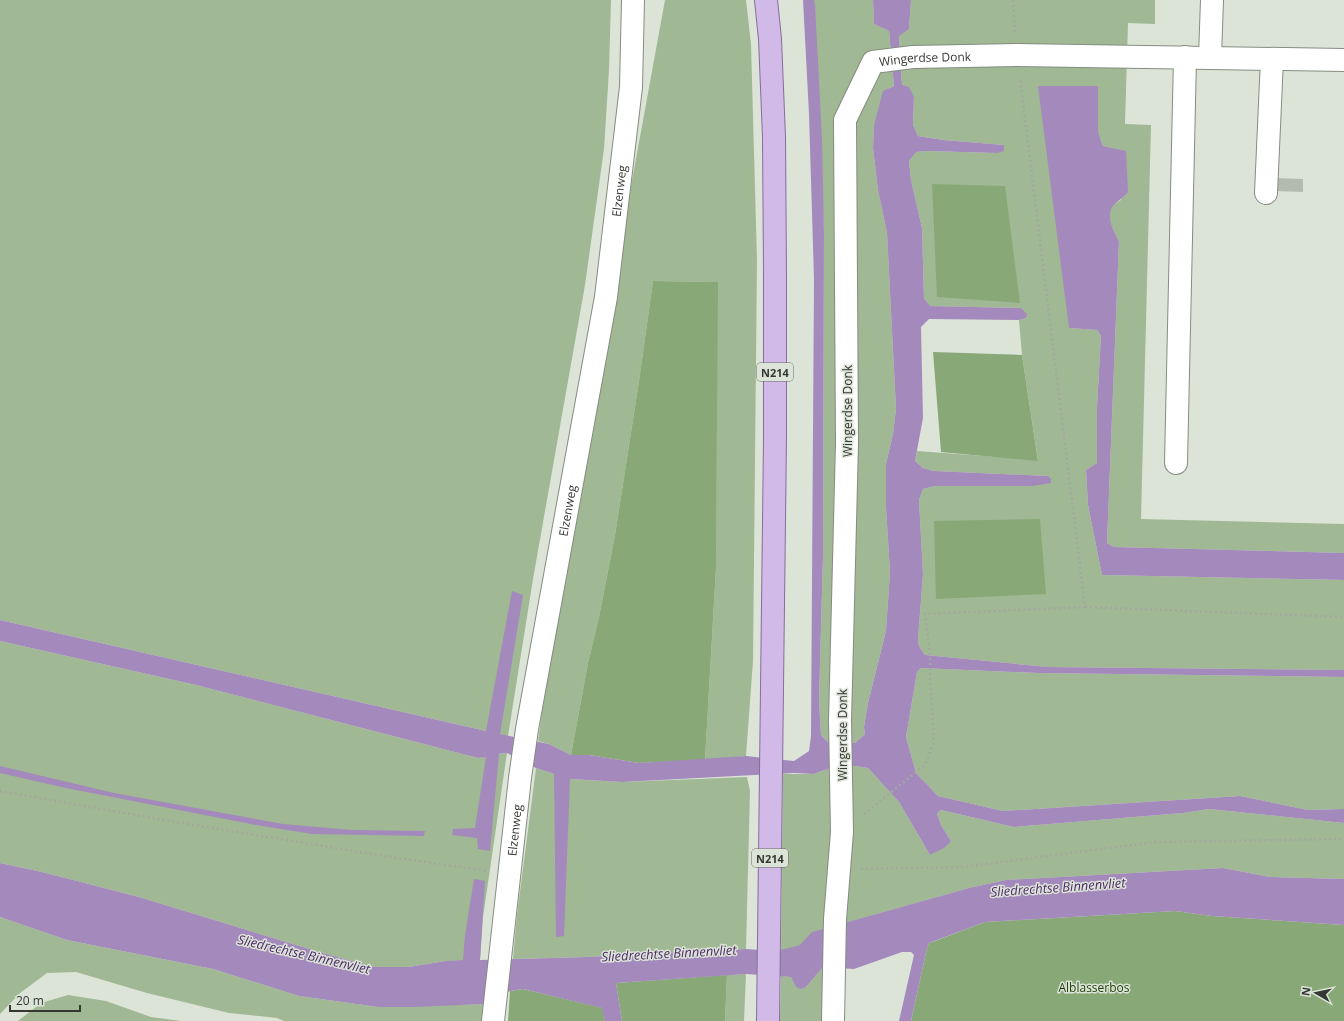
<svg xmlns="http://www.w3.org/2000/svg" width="1344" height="1021" viewBox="0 0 1344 1021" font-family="'Open Sans',sans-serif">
<rect width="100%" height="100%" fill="#dce4d8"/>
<!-- green -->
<path fill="#a0b894" d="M0 0H611L609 70 604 149 585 285 533 579 508 736 0 620Z
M665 0H746L751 44 757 260 753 661 746 756 705 760 716 568 717 282 653 281 639 381 615 535 599 617 588 663 571 755 549 744 538 741 557 603 621 241Z
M813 0H873L874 24 889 31 894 86 889 88 874 125 873 148 878 190 887 233 896 409 893 434 886 464V508L890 572 886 631 868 703 864 727 865 734 855 743 828 742 821 735 819 700 823 556 824 233Z
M911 0H1155V24L1128 23 1125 124 1151 125 1141 519 1344 524V553L1114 547 1107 543 1119 241C1114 232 1105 216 1112 206 1114 204 1118 202 1121 200L1126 152 1103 146 1098 133V86L1070 328 1097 330 1101 336 1097 406V463L1086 470 1088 505 1102 575 1344 580V670L1048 667 925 655 919 646 918 639 923 574 919 500 923 489 935 486H966L1048 476 934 471 923 468 915 461 917 451 1038 460 1022 355 1019 320 1026 318 1021 308 930 306 924 298 922 228 911 180 909 161 915 152 927 151 997 153 1004 145 943 140 918 136 913 125 914 97 902 86 899 35 909 29Z
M0 641 196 685 478 758 507 753 483 917 480 960 446 961 408 967H374L319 952 139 897 42 872 0 863Z
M921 668 1038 673 1344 677V809L1308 810 1240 796 1003 811 938 796 916 773 906 737 917 672Z
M855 766 868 768 899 802 930 855 951 841 941 825 937 814 941 810 1014 827 1183 813 1209 809 1344 823V879L1270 877 1223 868 1006 880 969 888 813 932 793 952 781 951 783 774H814L824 770Z
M536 768 569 779 622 782 747 777 750 791 746 949 587 957 513 959 517 915Z
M0 917 67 940 213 969 299 996 378 1007 483 1004 482 1021H284L277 1018 229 1013 147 993 76 972 47 973 20 993 0 1014Z
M823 967H827V1021H780L781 976 791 977 796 986 806 987Z
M746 974 744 1021H725L727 975Z
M68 995 106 1001 151 1017 181 1021H18L41 1003Z"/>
<!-- forest -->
<path fill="#88a977" d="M932 184 1005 186 1020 303 937 297Z
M653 281 718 282 716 568 705 760 639 763 589 755H571L588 663 599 617 615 535 639 381Z
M933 352 1022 355 1038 461 941 452Z
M1040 519 1046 594 936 599 934 521Z
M1175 911 1212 916 1344 925V1021H911L927 948 929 943 935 941 985 922Z
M727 975 725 1021H622L616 983Z
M523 989 603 1008 605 1021H508L510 991Z"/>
<!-- water -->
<path fill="#a389bc" d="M803 0H814L815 5 822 139 824 233 823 556 819 700 821 735 828 742 855 743 865 734 864 727 868 703 886 631 890 572 886 508V464L893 434 896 409 887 233 878 190 873 148 874 125 883 91 894 86 889 31 874 24 873 0H911L909 29 899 36 902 85 909 87 914 97 913 125 918 136 943 140 1004 145V151L997 153 927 151 916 152 909 161 911 180 922 228 924 298 930 306 1021 308 1027 314 1026 318 1019 320 929 319 921 327 923 418 915 461 923 468 934 471 1048 476 1051 479V483L1032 486H935L923 489 919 500 923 574 918 639 919 646 925 655 1048 667 1344 670V677L1038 673 921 668 917 672 906 737 916 773 938 796 1003 811 1240 796 1308 810 1344 809V823L1209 809 1183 813 1014 827 941 810 937 814 941 825 951 841 944 848 930 855 899 802 868 768 855 766 824 770 814 774 794 773 622 782 570 779 564 936 556 937 554 774 536 768 507 753 499 754 490 851 478 849 477 838 452 835 453 829 475 828 486 757 478 758 196 685 0 641V620L486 731 512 591 523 595 500 734 549 744 571 755H589L639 763 746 756 794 761 809 751 811 736 814 279 809 114Z
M1038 86H1098V132L1103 146 1126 151 1128 192C1125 196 1114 204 1112 207 1106 218 1114 231 1119 241L1107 543 1114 547 1344 553V580L1102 575 1088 505 1086 470 1097 463V406L1101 336 1097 330 1069 328Z
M0 766 114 793 283 824 352 830 425 831 424 836 312 834 256 825 66 788 0 773Z
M0 863 42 872 139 897 319 952 374 967H408L446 961 463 960 465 935 474 879 485 881 480 960 587 957 746 949 793 952 812 932 969 888 1006 880 1223 868 1270 877 1344 879V925L1212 916 1175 911 985 922 929 943 927 948 911 1021H899L914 955 911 952H902L854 969 823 967 806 987 801 989 796 987 791 977 746 974 616 983 622 1021H605L602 1008 523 989 510 991 483 1004 416 1007H378L299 996 213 969 67 940 0 917Z"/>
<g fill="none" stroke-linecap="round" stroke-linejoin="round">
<!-- stream -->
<path stroke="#a389bc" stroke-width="7" d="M779 954 804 948"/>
</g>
<!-- building -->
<path fill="#b3bbaf" d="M1275 178 1303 179V192L1275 191Z"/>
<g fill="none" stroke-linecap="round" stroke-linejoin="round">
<defs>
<g id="minor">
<path d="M1210 57 1212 0"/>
<path d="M1266 193 1272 59"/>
<path d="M1176 463 1185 57"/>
<path id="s1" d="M493 1021 520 778 527 729 606 297 631 87 633 0"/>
<path id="s2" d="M833 1021 835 919 842 832 840 721 847 443 845 120 873 62 913 57 1017 55 1344 60"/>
</g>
<path id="major" d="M766 0 770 39 774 137 775 275V438L768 1021"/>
</defs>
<!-- minor casing -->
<use href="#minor" stroke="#858c81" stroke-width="24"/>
<!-- major casing -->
<use href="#major" stroke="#876d9e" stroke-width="24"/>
<!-- path -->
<path stroke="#a2a89e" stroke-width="2.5" stroke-dasharray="2 3" stroke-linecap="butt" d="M1013 0 1015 32
M1085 607 1344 617
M0 791 164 820 378 855 487 871
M864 814 925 765 934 742 930 677V654L925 614 1085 607 1020 78
M861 869 962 867 1156 842 1344 839"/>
<!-- minor -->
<use href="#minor" stroke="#fff" stroke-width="22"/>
<!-- major -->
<use href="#major" stroke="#d1b9e8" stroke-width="22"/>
</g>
<g text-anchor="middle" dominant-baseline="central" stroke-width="3" stroke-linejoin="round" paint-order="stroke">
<!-- shield labels -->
<g fill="#dce4d8" stroke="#666b64" stroke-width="1">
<rect x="757" y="363" width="36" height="18" rx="3"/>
<rect x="752" y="849" width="36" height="18" rx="3"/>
</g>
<g font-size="11" font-weight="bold" fill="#343732">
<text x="775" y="372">N214</text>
<text x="770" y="858">N214</text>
</g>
<!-- street labels -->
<g font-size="12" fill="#343732" stroke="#dce4d8">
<text stroke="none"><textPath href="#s2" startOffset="1018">Wingerdse Donk</textPath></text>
<text stroke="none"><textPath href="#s1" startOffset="840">Elzenweg</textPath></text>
<text transform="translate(847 411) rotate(-90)">Wingerdse Donk</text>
<text stroke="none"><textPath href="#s1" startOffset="516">Elzenweg</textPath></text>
<text transform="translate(842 735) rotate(-90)">Wingerdse Donk</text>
<text stroke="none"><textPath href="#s1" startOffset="192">Elzenweg</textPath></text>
</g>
<!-- park labels -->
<g font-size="12" fill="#1c3b03" stroke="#dce4d8">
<text x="1094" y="987">Alblasserbos</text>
</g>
<!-- water labels -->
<g font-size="13" font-style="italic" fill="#4e2a6a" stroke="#dce4d8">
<text transform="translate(1058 887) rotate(-4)">Sliedrechtse Binnenvliet</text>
<text transform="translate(669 953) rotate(-3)">Sliedrechtse Binnenvliet</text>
<text transform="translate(304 954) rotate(13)">Sliedrechtse Binnenvliet</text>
</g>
</g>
<!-- north arrow -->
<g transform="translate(1316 993) rotate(279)" stroke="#dce4d8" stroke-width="3" paint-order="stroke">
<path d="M0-3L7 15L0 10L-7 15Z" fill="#343732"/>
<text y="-6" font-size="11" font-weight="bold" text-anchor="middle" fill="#343732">N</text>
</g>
<!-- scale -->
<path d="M10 1005v6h70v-6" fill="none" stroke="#343732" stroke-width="2"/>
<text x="16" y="1005" font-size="12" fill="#343732" stroke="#dce4d8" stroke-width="3" paint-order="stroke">20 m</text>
</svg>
